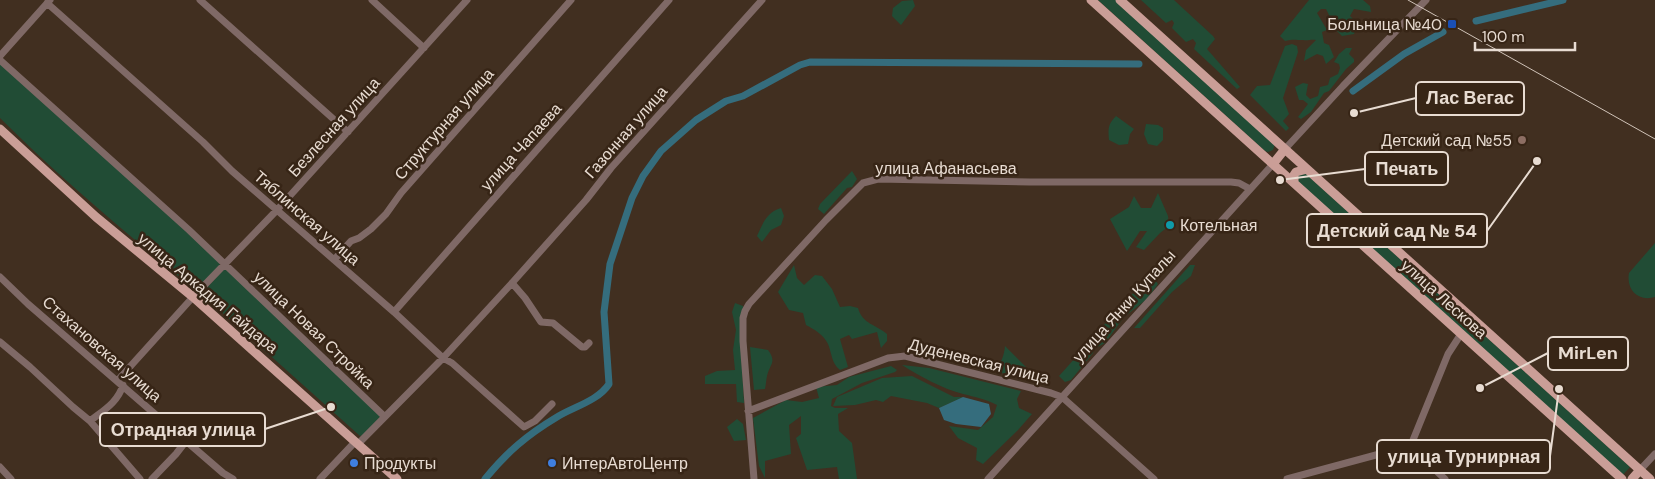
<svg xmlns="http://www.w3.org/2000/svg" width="1655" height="479" viewBox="0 0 1655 479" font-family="'DM Sans',sans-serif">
<rect width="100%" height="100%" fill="#412f20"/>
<!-- green -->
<path fill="#214c35" d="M913 0 915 6 901 25 892 16 893 8 902 1Z
M1098 0H1116L1275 144 1273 150 1268 152 1265 151Z
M1141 0H1174L1213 36 1215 39 1207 49 1240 87 1237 89 1194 49 1196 43 1193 39 1186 42 1172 28 1174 23 1172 20 1166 23Z
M1309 0H1363L1370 6 1371 12 1354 9 1350 16 1358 24 1354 34 1342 36 1337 31 1326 9H1321L1317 13 1327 30 1322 32 1324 43 1329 45 1334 57 1326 64 1323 56 1317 54 1304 61 1306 50 1316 40C1311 39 1308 41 1303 40 1295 40 1293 39 1285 41L1280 36Z
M1292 44 1297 46 1298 52 1283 98 1289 114 1283 121 1289 128 1286 131 1250 95 1257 86 1270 85 1285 46Z
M1346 48H1352L1349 54 1354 59V62L1346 69 1329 91 1324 93 1311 112 1301 119 1298 117 1308 104 1303 100H1299L1295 87 1303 83 1308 84 1306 95 1310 99 1318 96 1320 87 1328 85 1330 78 1338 74 1340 68 1339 64 1334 62 1339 54Z
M0 64 217 259 220 264 219 267 198 287 194 288 188 284C124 231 59 177 0 118Z
M1116 116 1134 129 1130 134 1128 144 1119 145 1109 140C1108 129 1108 124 1116 116Z
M1146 124 1158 125 1163 128V140L1157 146 1148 144 1144 134Z
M852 171 857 179 852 187 847 188 824 214 818 209 820 204Z
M1305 173 1630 467 1622 476 1297 181V174Z
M1158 193 1168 216 1169 226 1160 233 1144 250 1136 247 1147 231H1140L1127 251 1110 219 1129 207 1134 196 1141 208H1151Z
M781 208 784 216 781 225 771 230 762 242 757 236C763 223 767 212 781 208Z
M1655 243V297C1638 302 1626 290 1629 273Z
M794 265 797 278 804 285 815 275 822 276 832 289 840 307 850 306 858 308C862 324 877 325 887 334V341L881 348 877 332 852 339 849 335 840 339 848 367 840 370C831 363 832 353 828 344 823 334 815 330 806 325L803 313 789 310 778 292Z
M1190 265H1195L1191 276 1172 292 1140 328H1134Z
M224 269H227L379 415 380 417 363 435 360 436 207 299 206 289Z
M1152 275 1158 284 1147 299 1124 317 1105 343 1094 349 1093 353 1071 380 1065 382 1059 376C1090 342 1118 306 1152 275Z
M735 303 743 306 741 351 744 403 737 402 736 384H705V376L717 371 735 370 733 350 736 330 732 312Z
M1005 346 1029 370 1028 380 994 371C1001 364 1004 356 1005 346Z
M750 347 768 350C777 362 770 364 767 376 766 380 766 385 765 389L754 390Z
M902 365 929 368 1021 391 1017 399 1019 408 1032 414 1018 430 983 464 976 460 977 448 958 438 949 426 978 430 993 417 997 405C986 399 975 397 963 394 941 388 921 377 902 365Z
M891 366 897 370 895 372 862 383 832 399 831 406 835 408H848L838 414 839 431 852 443 857 479H839L837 467 807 470 796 438 801 434V416L789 425 791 454 765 461V478L759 466 753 418 786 400 802 402 819 398 816 387 837 385 849 377Z
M912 376 954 397H963L939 408 927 403 891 396 883 402 876 400 855 405 833 406 837 397 882 378Z
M737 419 743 424 746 440 734 441 727 427Z"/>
<!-- water -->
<path fill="#356d7d" d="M963 397 989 404 991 414 981 427 956 424 944 420 939 408Z"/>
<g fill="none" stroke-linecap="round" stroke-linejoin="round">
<!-- canal -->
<path stroke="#356d7d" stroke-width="7" d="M1476 21 1563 0
M1353 91 1404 54 1443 32
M485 479C507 452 527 435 557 417 573 407 598 401 609 384L604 312 610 264 632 198 643 176 661 151 696 120 726 101 743 96 800 65 810 62 1139 64"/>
<!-- minor -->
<path stroke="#7f6966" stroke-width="7" d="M200 0 348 132
M372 0 424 48
M47 3 203 142 232 171 394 312 443 358 452 363 524 427 535 421 552 404
M0 56 50 0
M0 60 189 230 384 416
M1285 149 1343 86 1426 0
M334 260 351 241 359 238 371 229 386 214 401 193 571 0
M0 277 28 304 186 441 223 473 233 479
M512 283 525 298 541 322 553 323 582 347H585L589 343
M394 312 669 0
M0 342 30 367 73 407 90 421 140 479
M118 380 193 297 277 210 467 0
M748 411 888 358 905 356 1051 393 1062 397 1154 479
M90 421C104 410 118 402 123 385
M358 444 443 358 512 283 586 200 611 168 762 0
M0 467 11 479
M1640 470 1655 454
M152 479 176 454 186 441
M320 479 355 442
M754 479 743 341V318L745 311 749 304 826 220 863 183 878 179 1030 182H1231L1239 183 1250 189
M988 479 1273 164
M1287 479 1413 445
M1445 479 1416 452 1413 440 1448 354 1461 334"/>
<!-- major -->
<path stroke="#ca9e97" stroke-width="9" d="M1091 0 1622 479
M1120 0 1650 479
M0 129 96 217 193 297 397 479
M1273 164 1285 149
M1294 183V175L1296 172 1307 169
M1632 479 1640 470"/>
<!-- tram -->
<path stroke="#d0c3b8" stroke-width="1" d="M1408 0 1655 139"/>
</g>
<!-- markers -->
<rect fill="#1a4fb4" stroke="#372516" stroke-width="2" x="1447" y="19" width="10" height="10" rx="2.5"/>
<circle fill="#8d6e63" stroke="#372516" stroke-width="2" cx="1522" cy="140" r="5"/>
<circle fill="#0f9aa8" stroke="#372516" stroke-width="2" cx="1170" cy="225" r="5"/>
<g fill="#3f7fe0" stroke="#372516" stroke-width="2">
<circle cx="354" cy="463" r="5"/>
<circle cx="552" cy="463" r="5"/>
</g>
<g text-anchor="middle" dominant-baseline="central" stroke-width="5" stroke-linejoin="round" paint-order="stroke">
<!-- poi labels -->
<g font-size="16" fill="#e8dcd2" stroke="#372516" text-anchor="start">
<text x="1442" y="24" text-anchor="end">Больница №40</text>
<text x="1512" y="140" text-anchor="end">Детский сад №55</text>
<text x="1180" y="225">Котельная</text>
<text x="364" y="463">Продукты</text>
<text x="562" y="463">ИнтерАвтоЦентр</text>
</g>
<!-- street labels -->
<g font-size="16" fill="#e8dcd2" stroke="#372516">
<text transform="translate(444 124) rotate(-49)">Структурная улица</text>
<text transform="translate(334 127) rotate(-48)">Безлесная улица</text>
<text transform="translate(626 132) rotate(-49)">Газонная улица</text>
<text transform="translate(521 147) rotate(-48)">улица Чапаева</text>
<text x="946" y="168">улица Афанасьева</text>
<text transform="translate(307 218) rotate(41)">Тяблинская улица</text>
<text transform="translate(208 293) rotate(40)">улица Аркадия Гайдара</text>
<text transform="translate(1444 299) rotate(42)">улица Лескова</text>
<text transform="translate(1124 306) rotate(-48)">улица Янки Купалы</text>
<text transform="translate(314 330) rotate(44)">улица Новая Стройка</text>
<text transform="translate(102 349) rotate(41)">Стахановская улица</text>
<text transform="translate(979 361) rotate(14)">Дуденевская улица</text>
</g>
</g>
<!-- callouts -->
<path fill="none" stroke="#e8dcd2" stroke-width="2" d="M1354 113L1416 98M1280 180L1365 169M1537 161L1487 231M1480 388L1548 353M331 407L265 429M1559 389L1550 456"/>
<g fill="#e8dcd2" stroke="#372516" stroke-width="2">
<circle cx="1354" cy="113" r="5"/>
<circle cx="1280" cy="180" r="5"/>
<circle cx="1537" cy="161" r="5"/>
<circle cx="1480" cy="388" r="5"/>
<circle cx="331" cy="407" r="5"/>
<circle cx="1559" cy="389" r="5"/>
</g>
<g fill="#372516" stroke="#e8dcd2" stroke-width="2">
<rect x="1416" y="82" width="108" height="33" rx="5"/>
<rect x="1365" y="152" width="83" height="33" rx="5"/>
<rect x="1307" y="214" width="180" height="33" rx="5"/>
<rect x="1548" y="337" width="80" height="33" rx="5"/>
<rect x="100" y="413" width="165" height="33" rx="5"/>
<rect x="1377" y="440" width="173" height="33" rx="5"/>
</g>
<g font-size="18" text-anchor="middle" font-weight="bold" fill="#e8dcd2">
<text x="1470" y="104">Лас Вегас</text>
<text x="1407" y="175">Печать</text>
<text x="1397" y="237">Детский сад № 54</text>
<text x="1588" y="359">MirLen</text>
<text x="183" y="436">Отрадная улица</text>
<text x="1464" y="463">улица Турнирная</text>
</g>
<!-- scale -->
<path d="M1475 42v8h100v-8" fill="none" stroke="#e8dcd2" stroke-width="2.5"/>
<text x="1482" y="42" font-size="15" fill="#e8dcd2" stroke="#372516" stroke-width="4" paint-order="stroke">100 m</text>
</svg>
